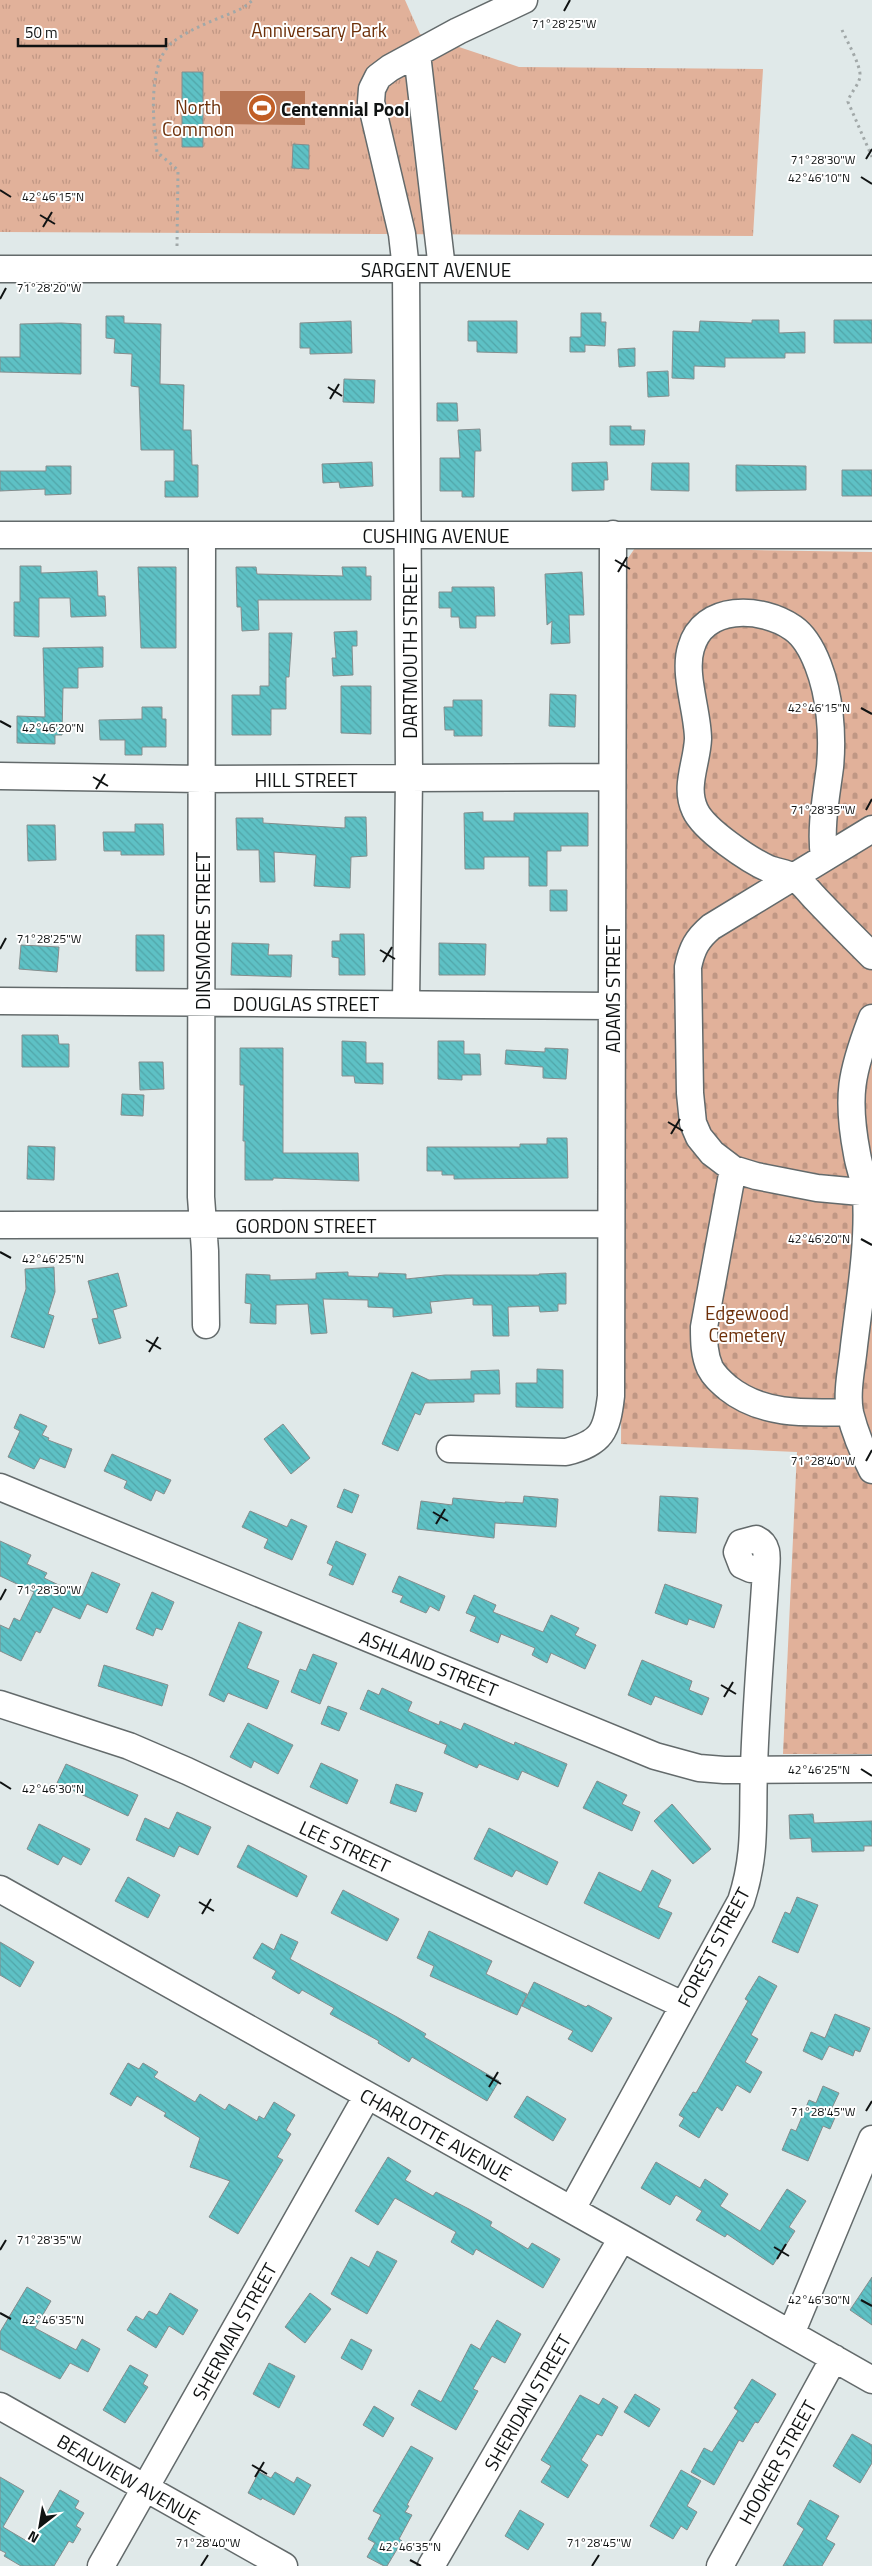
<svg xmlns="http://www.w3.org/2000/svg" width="872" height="2566" viewBox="0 0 872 2566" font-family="'Titillium Web',sans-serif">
<defs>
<pattern id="cemetery-stones" width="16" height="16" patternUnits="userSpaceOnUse" patternTransform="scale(1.25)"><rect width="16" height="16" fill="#e1b19a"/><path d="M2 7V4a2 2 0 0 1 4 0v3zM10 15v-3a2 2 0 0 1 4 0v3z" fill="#c09784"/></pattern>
<pattern id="park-tufts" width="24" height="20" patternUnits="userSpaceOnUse" patternTransform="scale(1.25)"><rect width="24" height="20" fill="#e1b19a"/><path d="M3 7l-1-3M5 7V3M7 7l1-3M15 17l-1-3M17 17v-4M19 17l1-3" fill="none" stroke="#c09784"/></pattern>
<pattern id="building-back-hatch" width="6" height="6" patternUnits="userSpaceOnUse" patternTransform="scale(1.25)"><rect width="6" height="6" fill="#5ec1c5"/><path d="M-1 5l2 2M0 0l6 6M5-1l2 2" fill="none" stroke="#51a5a8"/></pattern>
</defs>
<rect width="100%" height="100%" fill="#e0e9e9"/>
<!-- cemetery -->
<path fill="url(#cemetery-stones)" d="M635 548 872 552V1754H783L797 1452 621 1444 626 561Z"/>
<!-- park -->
<path fill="url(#park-tufts)" d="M0 0H405L420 34 519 67 763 69 753 236 0 232Z"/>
<!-- water -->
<path fill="#b97858" d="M220 91H305V125L220 124Z"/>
<!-- building -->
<path fill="url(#building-back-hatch)" stroke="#858d8d" d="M182 72H203V147H182Z
M293 144 309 145V169L292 168Z
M581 313H601V322H606L605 346 585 345V352H570V337H581Z
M106 316H124V323L161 324 160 384 184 385 183 430H191L192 465H198V497H165V481H174V450H141L139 387 131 386 132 354 114 353 115 339 106 338Z
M752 320H779V333L805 332V353H785V358H725V367L694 366V379L672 378 673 331 699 332 700 321 752 323Z
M834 320H872V343H834Z
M351 321 352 353 310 354V348H300V323Z
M468 321H517V353L477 352V341H468Z
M61 323 81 324V374L0 372V357H20V324Z
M635 348V366L619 367 618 349Z
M668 371 669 396 648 397 647 372Z
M344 379 375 380 374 403 343 402Z
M437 403H457L458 421H437Z
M610 426H631V430H645L644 445H610Z
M480 429 481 451H475L474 497H462V491H440V458H460L458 430Z
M372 462 373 486 340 488 339 482 323 483 322 464Z
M607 462 608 480H604V490L572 491V463Z
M652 463H689V491L651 490Z
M736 465 806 466V490L736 491Z
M46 466H71V494L45 495V489L0 491V471H46Z
M842 470H872V496H842Z
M20 566H41V573L97 571 98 596H105L106 616 71 617 70 598H39V637L14 636V602H20Z
M138 567H176V648H141Z
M236 567H256L257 574 343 576 342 567H366V576H371V600H258L259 630 242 631 241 607H237Z
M582 572 584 615H569L570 643 551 644 552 621 547 625 545 574Z
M452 587H494L495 616H476V628H460L459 617H451V608H439V592H452Z
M357 631V646H352L353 675 333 676 332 658H336L334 632Z
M269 633H292L289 677H286V709H271V735H232V695H260V686H269Z
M103 647V667L78 668V688H63L62 735H55V744L17 743V716L45 717 43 648Z
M341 686H371V734L341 733Z
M550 694 576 695 575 727 549 726Z
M453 700H482V736H454V730H445L444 707H453Z
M142 707H162V719H166V747H142V755H125V740H100L99 720 142 719Z
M483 812V821H514V813H588V846H561V851H547V886H529V857H484V869H465L464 813Z
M345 817H366L367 856 351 857 350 888 314 886 316 855 274 852 275 882H260L259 850H237L236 818H263V823L345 828Z
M135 824H163L164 855H121V851H104L103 832H135Z
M27 825H55L56 860 28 861Z
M550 890H567V911H550Z
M340 934H364L365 975H339V958L332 957V941H340Z
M136 935H164V971H136Z
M232 943 269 944 268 955H292L291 977 231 975Z
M439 943 486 944 485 975H439Z
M21 945 59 947 57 972 19 969Z
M22 1035H58L59 1044H69V1067H22Z
M342 1041 366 1042V1063H383V1084L355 1083 354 1076H342Z
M438 1041H464V1054H480L481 1075H462V1080L438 1079Z
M240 1048H283V1153H358L359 1181 273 1178V1180H245V1141H243L244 1085H240Z
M545 1048 568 1049 566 1079 543 1078V1067L505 1064 506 1050 545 1052Z
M139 1062H163L164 1089 140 1090Z
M122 1094 144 1095 143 1116 121 1115Z
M547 1138H567L568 1178 454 1179V1175H442V1171H427V1147H520V1144H547Z
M28 1146 55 1147 54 1180 27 1179Z
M54 1267 55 1292 48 1314 54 1316 44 1348 11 1337 26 1289 25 1269Z
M348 1272V1276L378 1277 379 1273 406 1274V1279L445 1275H539V1274L566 1273V1304H558V1311L540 1312 539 1306 508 1307 509 1336H493L492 1305H473V1298L430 1302 432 1313 393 1317V1308L368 1307V1300L323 1299 327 1333 311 1334 308 1304 276 1305V1324L250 1323 251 1304 245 1303 246 1274 270 1275V1280L316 1279V1273Z
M118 1273 127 1306 113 1310 121 1338 99 1344 92 1319 98 1318 88 1281Z
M537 1369 563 1370V1408L516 1407V1383H537Z
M499 1370 500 1394H474V1402L425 1403 420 1415 415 1413 398 1451 382 1444 412 1372 429 1380 471 1379V1371Z
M20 1414 47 1426 42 1435 49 1438 48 1440 72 1449 65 1468 40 1458 34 1469 8 1457 20 1431 14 1428Z
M283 1424 310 1458 291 1474 264 1439Z
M112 1454 171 1480 164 1494 156 1490 151 1501 124 1488 127 1481 104 1471Z
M344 1489 359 1495 352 1513 337 1507Z
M524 1496 558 1499 556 1527 495 1523 494 1538 417 1529 421 1501 452 1505 453 1498 505 1503V1502L523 1503Z
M660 1496 698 1498 696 1533 658 1531Z
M250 1511 287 1527 291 1519 307 1526 292 1560 264 1548 268 1539 242 1527Z
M0 1541 31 1555 27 1564 47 1573 44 1578 82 1596 92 1572 120 1584 107 1613 87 1604 80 1619 53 1607 40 1633 36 1631 21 1661 0 1651V1625L9 1629 14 1618 20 1621 34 1592 0 1576Z
M336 1541 366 1554 353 1585 329 1575 333 1566 327 1563Z
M399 1576 445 1596 439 1611 430 1606 426 1613 400 1602 403 1596 392 1592Z
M665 1584 722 1605 714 1628 689 1619 687 1625 655 1613Z
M152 1592 174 1602 162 1630 156 1628 153 1636 136 1629Z
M474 1595 496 1605 493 1612 543 1632 551 1615 579 1628 575 1635 596 1645 585 1669 551 1653 547 1663 532 1655 535 1648 501 1634 498 1643 470 1631 476 1617 466 1613Z
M239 1622 262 1632 247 1668 279 1681 267 1709 228 1693 224 1702 209 1695Z
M313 1654 337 1663 320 1704 291 1692 300 1669 306 1671Z
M642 1660 692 1681 689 1690 709 1698 702 1715 655 1696 651 1705 628 1695Z
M104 1665 168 1685 162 1706 98 1686Z
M382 1688 412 1702 408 1711 439 1725 440 1721 461 1730 464 1723 514 1745 515 1742 567 1764 558 1787 522 1771 518 1780 479 1764 477 1768 444 1753 447 1745 360 1709 368 1690 379 1695Z
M328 1706 347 1713 339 1731 321 1724Z
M248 1723 293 1745 278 1774 254 1761 251 1768 230 1757Z
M321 1763 358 1780 347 1804 310 1787Z
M66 1764 138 1795 128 1816 57 1783Z
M597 1781 627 1795 622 1804 640 1812 632 1831 583 1808Z
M396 1784 423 1793 416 1812 390 1803Z
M672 1804 711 1849 693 1864 654 1821Z
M177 1812 211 1827 198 1855 179 1846 174 1857 136 1840 145 1818 169 1829Z
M813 1814 814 1823 872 1821V1846H864V1851L812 1852 811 1838 790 1839 789 1815Z
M39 1824 90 1849 81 1865 63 1856 58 1865 27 1849Z
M489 1828 558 1862 547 1885 516 1870 512 1877 474 1859Z
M248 1845 307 1876 297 1897 237 1867Z
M652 1870 671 1880 658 1907 672 1913 659 1939 584 1903 599 1872 641 1892Z
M128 1877 160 1895 148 1918 115 1901Z
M343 1890 399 1919 387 1941 331 1913Z
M797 1897 818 1905 798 1953 772 1942 785 1912 790 1914Z
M429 1931 492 1961 486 1974 527 1994 517 2015 430 1976 434 1966 417 1958Z
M281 1934 298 1942 290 1959 397 2017 426 2034 424 2037 499 2081 487 2101 412 2057 409 2062 378 2043 379 2041 330 2014 334 2008 302 1990 299 1994 272 1978 276 1971 253 1958 262 1943 274 1950Z
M0 1942 34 1962 20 1987 0 1975Z
M759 1976 777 1986 751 2035 758 2039 745 2062 762 2072 750 2093 737 2085 722 2111 717 2107 699 2138 679 2126 684 2118 679 2115 693 2092 696 2093 748 2001 745 1999Z
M534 1982 586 2007 588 2005 612 2018 592 2052 568 2039 573 2031 522 2006Z
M835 2014 870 2028 860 2052 855 2050 853 2056 829 2046 822 2060 803 2051 811 2032 825 2038Z
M128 2063 139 2069 143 2063 158 2072 154 2077 195 2102 200 2094 225 2110 229 2104 257 2121 259 2116 264 2119 274 2102 295 2115 286 2130 291 2134 277 2157 283 2160 238 2234 209 2217 230 2181 190 2167 200 2138 164 2116 166 2113 137 2096 131 2106 110 2094Z
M823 2086 839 2093 831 2110 837 2113 830 2129 823 2126 808 2161 782 2150 791 2129 796 2131 809 2100 816 2103Z
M527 2096 566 2119 553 2141 514 2117Z
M388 2157 411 2171 405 2180 433 2196 436 2192 469 2209 492 2222 490 2226 528 2249 532 2243 560 2259 543 2288 476 2249 473 2255 451 2242 456 2232 395 2198 378 2225 355 2211Z
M656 2162 700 2188 705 2179 728 2194 720 2206 760 2231 787 2189 806 2201 789 2227 795 2231 773 2265 727 2234 725 2237 696 2220 702 2211 676 2195 670 2205 641 2188Z
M377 2251 397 2261 367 2314 331 2294 351 2257 369 2267Z
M872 2277V2325L850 2310Z
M27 2287 51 2301 35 2328 76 2350 82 2339 100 2349 88 2372 70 2363 60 2379 0 2349V2332Z
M170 2293 198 2310 183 2335 169 2326 156 2348 127 2330 136 2316 143 2320 149 2311 157 2315Z
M310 2293 331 2309 305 2343 285 2327Z
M497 2320 521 2334 505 2363 492 2356 473 2389 478 2391 456 2430 411 2405 419 2390 441 2402 471 2344 481 2350 480 2349Z
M351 2339 372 2350 362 2370 341 2358Z
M269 2363 295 2376 279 2408 253 2394Z
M130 2365 148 2375 143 2384 148 2387 125 2423 103 2410Z
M752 2379 776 2394 758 2423 755 2422 743 2442 739 2440 714 2485 691 2472 704 2448 712 2452 738 2411 734 2408Z
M635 2394 660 2409 649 2427 624 2412Z
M580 2395 599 2405 603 2398 618 2407 602 2436 597 2434 581 2460 588 2465 568 2498 541 2482 551 2466 541 2460Z
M374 2406 394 2418 383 2437 363 2425Z
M852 2434 872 2445V2463L860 2483 833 2466Z
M411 2446 433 2458 407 2505 409 2506 405 2512 412 2515 399 2539 402 2541 387 2566H384L367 2557 375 2543 368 2539 381 2515 373 2511Z
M681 2470 701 2481 687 2506 697 2512 687 2530 681 2526 673 2539 650 2526Z
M259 2472 271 2478 275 2472 294 2483 297 2477 311 2485 294 2515 262 2498 261 2500 248 2493Z
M0 2477 24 2491 3 2527 30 2543 60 2490 79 2501 75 2508 84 2513 76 2526 81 2529 73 2543 69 2541 54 2566H21L4 2556 6 2553 0 2550Z
M810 2500 839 2516 826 2539 835 2544 822 2566H783L804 2529 797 2524Z
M520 2510 544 2524 528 2550 505 2536Z"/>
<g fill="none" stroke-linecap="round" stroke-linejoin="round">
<defs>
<path id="minor" d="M417 54 442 269
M0 269H872
M0 535H872
M202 536 201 1197 205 1251 206 1325
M0 776 202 779 612 777
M872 829 711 927C697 939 692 948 688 967L690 1093 693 1123 699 1137 712 1153 733 1169 756 1176 817 1188 872 1193
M824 858C820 827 826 798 830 767 833 734 830 696 818 665 813 652 806 637 793 628 761 606 703 604 691 648 683 674 698 712 698 739 697 763 684 787 695 810 704 830 749 860 769 869 777 872 787 873 794 877 802 882 809 892 816 899 834 918 853 937 872 956
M0 1001 612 1006
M406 1003 409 778 406 269 402 234 371 102 372 89 378 77 390 68 458 31 524 0
M872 1018C851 1072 846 1097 857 1154 859 1167 865 1181 866 1195 869 1244 860 1296 854 1346 852 1367 846 1392 850 1413 855 1433 863 1452 872 1470
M733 1169 704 1327C704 1341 704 1355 710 1368 714 1376 721 1382 728 1388 763 1416 808 1413 850 1412
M0 1225 611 1224
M450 1449 566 1452C602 1443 607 1431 611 1396L613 534
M0 1487 655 1756 699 1768 724 1770 872 1769
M0 1704 129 1746 187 1771 683 2005
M0 1889 622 2238 872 2380
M572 2209 741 1901C757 1853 752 1817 754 1768 756 1702 762 1636 766 1570 767 1557 769 1545 756 1539L741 1543 737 1552 742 1565 751 1569 766 1570
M791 2334 872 2139
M0 2406 284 2566
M101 2566 367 2096
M431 2566 622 2238
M720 2566 834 2358"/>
</defs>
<!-- minor casing -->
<use href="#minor" stroke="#636a6b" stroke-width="29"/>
<!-- path -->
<path stroke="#a1a8a8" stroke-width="3" stroke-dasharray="2.5 4" stroke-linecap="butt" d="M842 30C847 41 861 66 860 76 859 86 850 92 848 102L872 157
M177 246 178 170 157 152C153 122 147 62 173 42 192 27 221 18 243 8L253 0"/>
<!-- minor -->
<use href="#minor" stroke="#fff" stroke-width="26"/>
</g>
<!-- ticks -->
<path fill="none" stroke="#101313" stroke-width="2" d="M564 11 570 0M866 159 872 149M861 177 872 184M0 190 11 197M40 215 55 224M43 227 52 212M0 299 6 288M328 387 342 396M330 399 339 384M615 560 630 569M618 572 627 557M861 708 872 714M0 721 11 727M93 777 108 786M96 789 105 774M866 810 872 799M0 949 6 938M380 950 395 959M383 962 392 947M668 1122 683 1131M671 1134 680 1119M861 1239 872 1245M0 1252 11 1258M146 1340 161 1349M149 1352 158 1337M866 1461 872 1450M433 1512 448 1521M436 1524 445 1509M0 1600 6 1589M721 1685 736 1694M724 1697 733 1682M861 1769 872 1776M0 1782 11 1789M199 1902 214 1911M202 1914 211 1899M486 2075 501 2084M489 2087 498 2072M866 2111 872 2101M774 2247 789 2256M0 2250 6 2240M777 2259 786 2244M861 2300 872 2306M0 2313 11 2319M252 2465 267 2474M255 2477 264 2462M410 2560 421 2566M201 2566 208 2555M592 2566 599 2555"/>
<!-- icons -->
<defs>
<symbol id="stadium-disc" viewBox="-11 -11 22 22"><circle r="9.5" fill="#c15e25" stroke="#fff"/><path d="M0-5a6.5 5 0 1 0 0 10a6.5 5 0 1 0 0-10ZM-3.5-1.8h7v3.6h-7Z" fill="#fff"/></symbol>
</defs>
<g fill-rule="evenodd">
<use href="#stadium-disc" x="246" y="92" width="32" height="32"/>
</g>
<g text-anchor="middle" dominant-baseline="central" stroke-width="4" stroke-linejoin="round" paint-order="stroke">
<!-- park labels -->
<g font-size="19" fill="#6d300a" stroke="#fff">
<text x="319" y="29">Anniversary Park</text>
<text x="198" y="106">North<tspan x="198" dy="22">Common</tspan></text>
<text x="747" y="1312">Edgewood<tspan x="747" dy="22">Cemetery</tspan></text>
</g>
<!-- poi labels -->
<g font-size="19" font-weight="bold" fill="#101313" stroke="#fff" text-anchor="start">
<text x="281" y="108">Centennial Pool</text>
</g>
<!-- street labels -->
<g font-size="19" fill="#101313" stroke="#fff">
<text x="436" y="269">SARGENT AVENUE</text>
<text x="436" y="535">CUSHING AVENUE</text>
<text transform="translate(409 651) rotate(-90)">DARTMOUTH STREET</text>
<text x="306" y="779">HILL STREET</text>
<text transform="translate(202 931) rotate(-90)">DINSMORE STREET</text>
<text transform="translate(612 989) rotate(-90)">ADAMS STREET</text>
<text x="306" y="1003">DOUGLAS STREET</text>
<text x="306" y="1225">GORDON STREET</text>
<text transform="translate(429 1663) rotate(22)">ASHLAND STREET</text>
<text transform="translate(345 1846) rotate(25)">LEE STREET</text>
<text transform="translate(713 1947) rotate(-62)">FOREST STREET</text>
<text transform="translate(436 2134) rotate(29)">CHARLOTTE AVENUE</text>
<text transform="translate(234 2331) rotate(-61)">SHERMAN STREET</text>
<text transform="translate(527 2402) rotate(-60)">SHERIDAN STREET</text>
<text transform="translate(777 2462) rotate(-61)">HOOKER STREET</text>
<text transform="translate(129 2479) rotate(30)">BEAUVIEW AVENUE</text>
</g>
</g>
<g font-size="12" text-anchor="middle" fill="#101313" stroke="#fff" stroke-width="4" stroke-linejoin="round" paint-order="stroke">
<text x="564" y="28">71°28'25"W</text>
<text x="823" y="164">71°28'30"W</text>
<text x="819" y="182">42°46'10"N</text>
<text x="53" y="201">42°46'15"N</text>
<text x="49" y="292">71°28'20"W</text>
<text x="819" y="712">42°46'15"N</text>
<text x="53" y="732">42°46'20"N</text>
<text x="823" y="814">71°28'35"W</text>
<text x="49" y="943">71°28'25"W</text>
<text x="819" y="1243">42°46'20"N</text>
<text x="53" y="1263">42°46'25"N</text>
<text x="823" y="1465">71°28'40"W</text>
<text x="49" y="1594">71°28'30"W</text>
<text x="819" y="1774">42°46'25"N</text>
<text x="53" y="1793">42°46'30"N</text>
<text x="823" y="2116">71°28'45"W</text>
<text x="49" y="2244">71°28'35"W</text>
<text x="819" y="2304">42°46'30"N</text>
<text x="53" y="2324">42°46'35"N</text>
<text x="208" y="2547">71°28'40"W</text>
<text x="599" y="2547">71°28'45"W</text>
<text x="410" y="2551">42°46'35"N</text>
</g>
<!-- north arrow -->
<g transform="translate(40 2526) rotate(211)" stroke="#ffffff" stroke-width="4" paint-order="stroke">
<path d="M0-4L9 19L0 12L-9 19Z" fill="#101313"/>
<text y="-8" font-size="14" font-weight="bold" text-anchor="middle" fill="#101313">N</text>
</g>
<!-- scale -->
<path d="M18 38v8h148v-8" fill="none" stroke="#101313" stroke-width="2.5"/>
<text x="25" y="38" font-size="15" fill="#101313" stroke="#ffffff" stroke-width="4" paint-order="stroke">50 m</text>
</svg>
